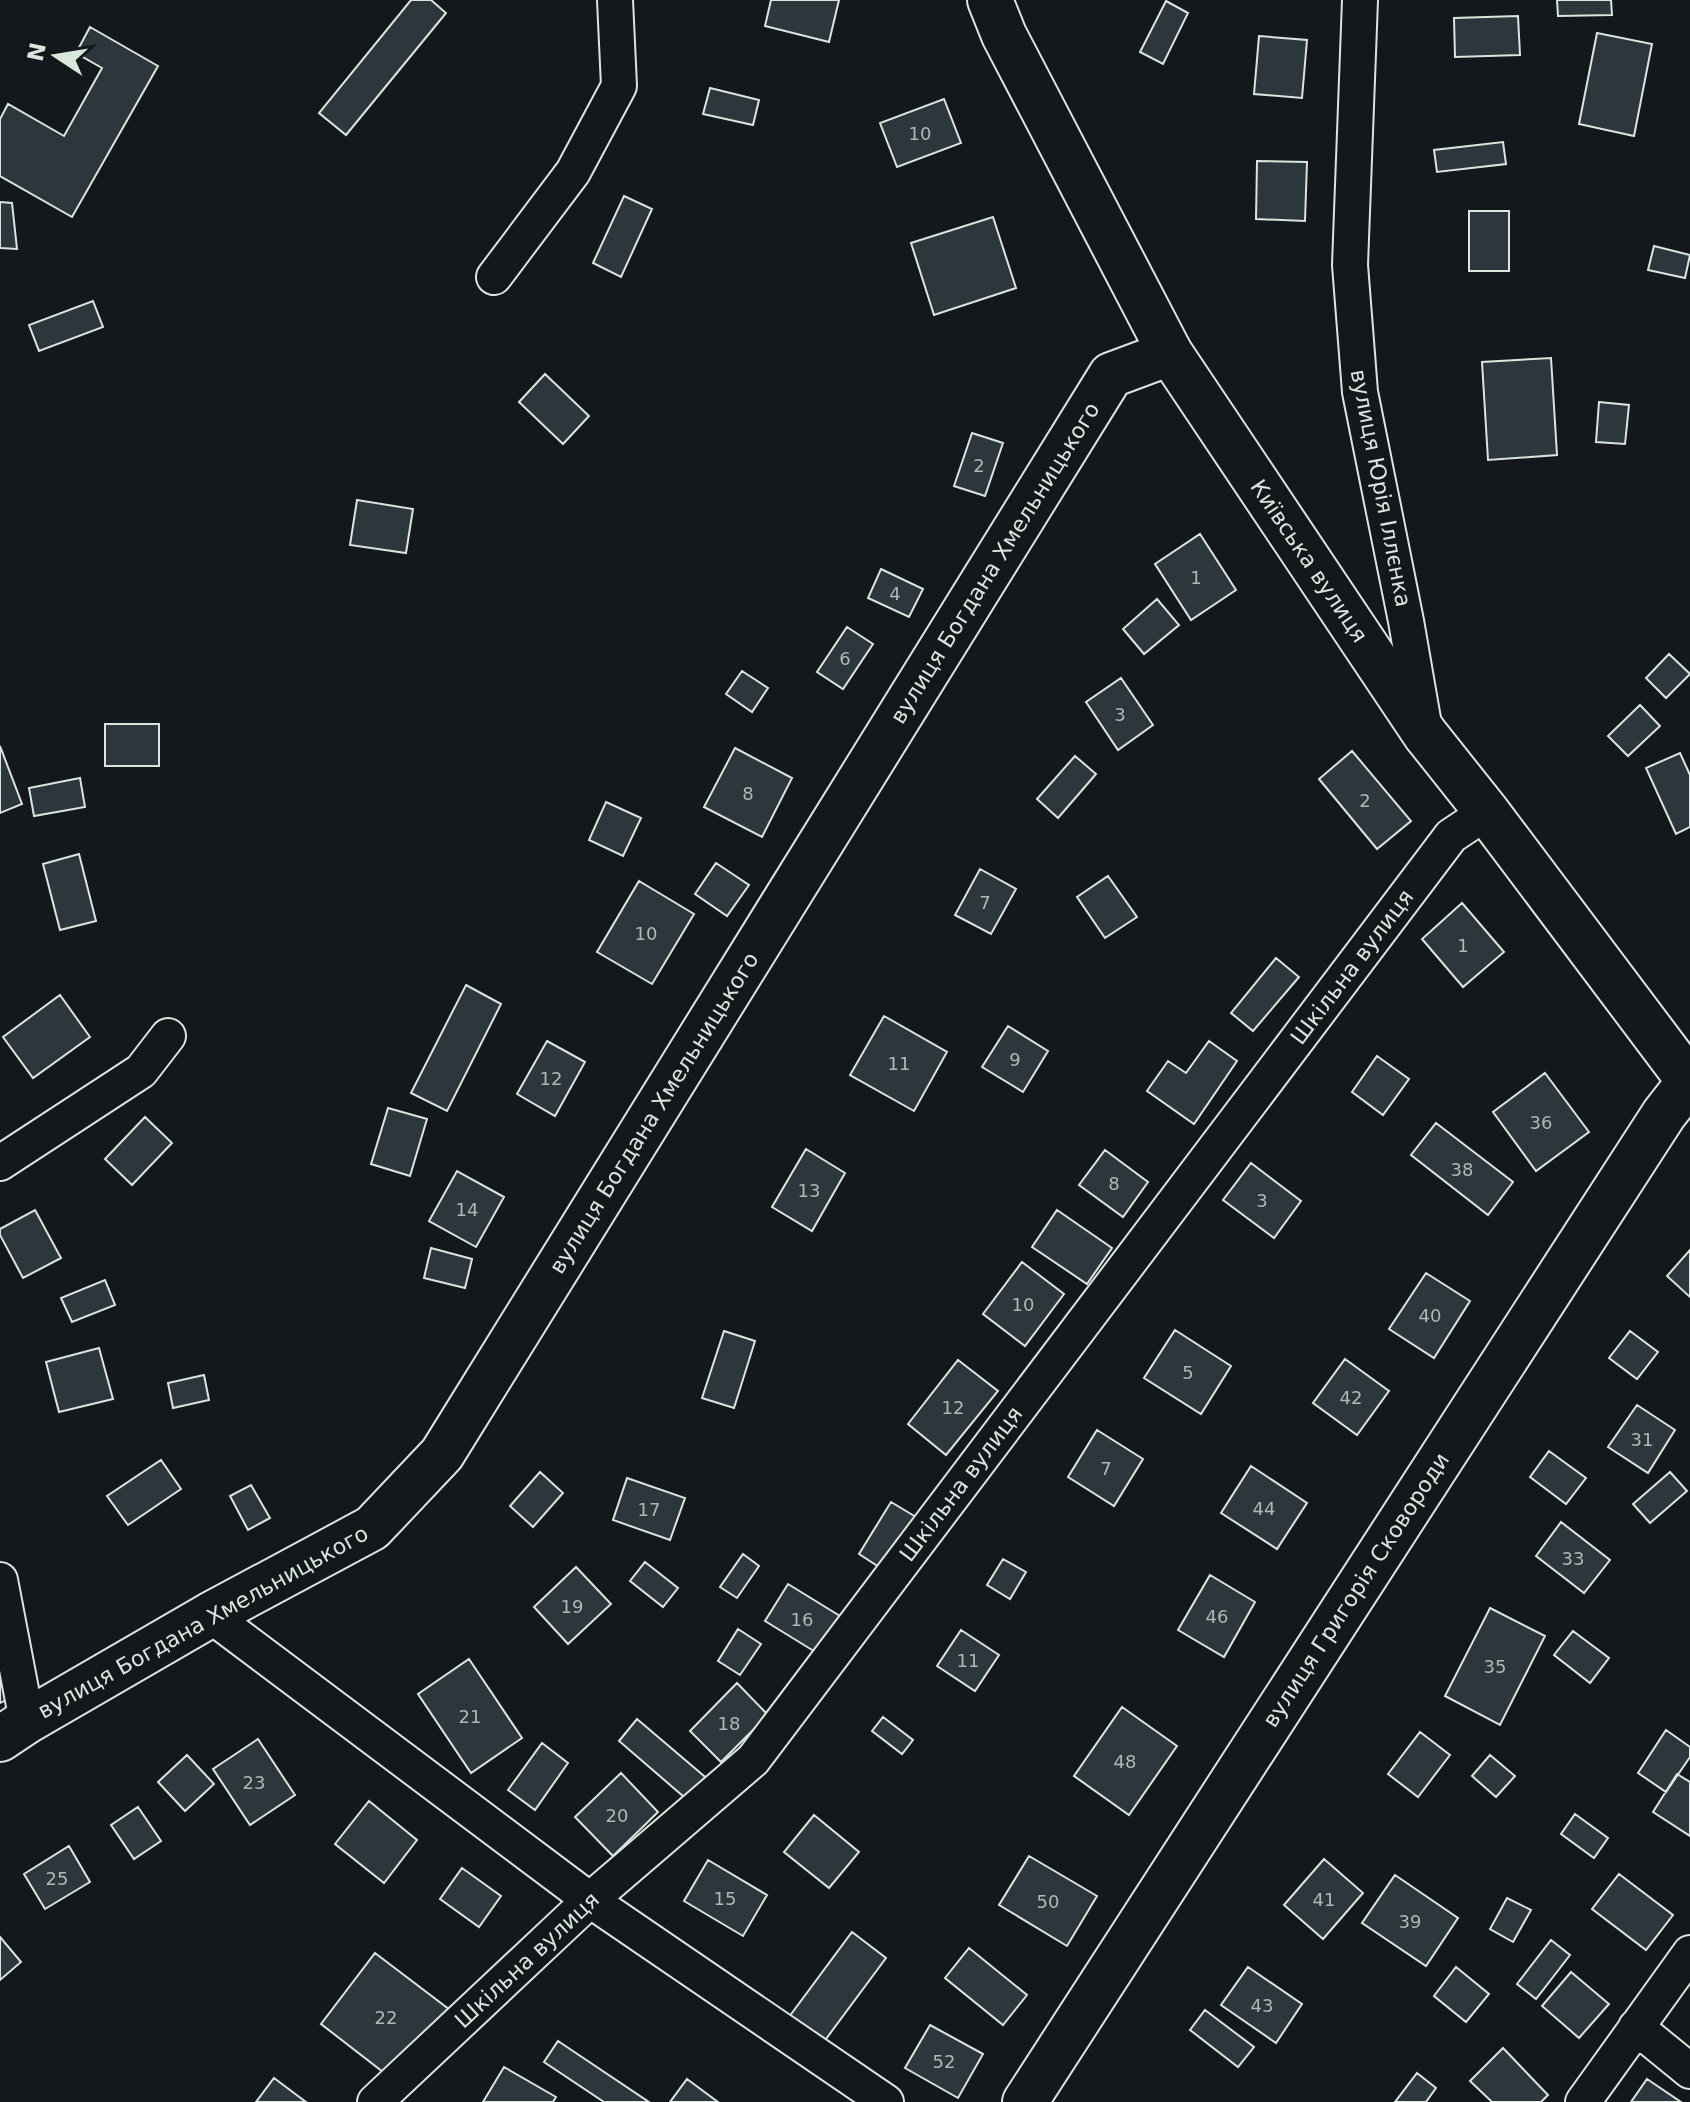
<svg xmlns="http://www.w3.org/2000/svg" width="1690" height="2102" viewBox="0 0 1690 2102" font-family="'DejaVu Sans',sans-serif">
<rect width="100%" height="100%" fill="#14181c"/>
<!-- building -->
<path fill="#2c363c" stroke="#d8e6dc" stroke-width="2" d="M411 0H431L446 13 346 135 319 113Z
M771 0H839L829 42 765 26Z
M1557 0H1611L1612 15 1558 16Z
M1166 1 1188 13 1163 64 1140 52Z
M1518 16 1520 55 1455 57 1454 18Z
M90 27 158 66 72 217 0 176V119L8 104 64 136 102 68 76 53Z
M1597 33 1652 44 1634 136 1579 124Z
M1259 36 1307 40 1302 98 1254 94Z
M710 88 759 100 753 125 703 114Z
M944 99 961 143 897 167 880 123Z
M1503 142 1506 164 1437 172 1434 150Z
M1257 161 1307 162 1305 221 1256 219Z
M624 196 652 209 621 277 593 263Z
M0 202 12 203 17 249 0 248Z
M1469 211H1509V271H1469Z
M993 217 1016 288 934 315 911 243Z
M1654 246 1690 255 1685 278 1648 270Z
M93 301 103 327 39 351 29 325Z
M1551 358 1557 455 1488 460 1482 362Z
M545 374 589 416 563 444 519 402Z
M1599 402 1629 405 1625 444 1596 442Z
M972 433 1003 443 985 496 954 486Z
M357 500 413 509 406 553 350 545Z
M1200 534 1236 590 1191 620 1155 564Z
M881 569 923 589 909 617 868 598Z
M1157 599 1179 625 1144 654 1123 629Z
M847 627 873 644 843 689 817 672Z
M1669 654 1690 674 1666 698 1646 678Z
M742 671 768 688 752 712 726 694Z
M1121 678 1153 725 1118 750 1086 702Z
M1640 705 1660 726 1628 756 1608 736Z
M105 724H159V766H105Z
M0 746 22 804 0 813Z
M735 748 792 778 762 837 704 807Z
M1352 751 1411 821 1377 849 1319 779Z
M1680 753 1690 775V827L1676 834 1646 768Z
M1075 756 1096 774 1058 818 1037 799Z
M80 778 85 807 34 816 29 788Z
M606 802 641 818 623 856 589 840Z
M79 854 96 921 60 930 43 864Z
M716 863 749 885 727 916 695 894Z
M980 869 1016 889 991 934 955 915Z
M1108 876 1137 917 1105 938 1077 897Z
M639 881 694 914 652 984 597 952Z
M1462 903 1504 952 1463 987 1422 939Z
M1276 958 1299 977 1253 1031 1231 1013Z
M466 985 501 1004 447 1111 411 1093Z
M60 995 90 1037 33 1078 3 1037Z
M884 1016 947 1052 914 1111 850 1075Z
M1008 1026 1048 1051 1023 1092 982 1067Z
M547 1041 585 1062 555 1116 517 1094Z
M1209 1041 1237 1061 1194 1124 1147 1091 1168 1061 1186 1073Z
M1377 1056 1409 1079 1383 1115 1352 1092Z
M1545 1073 1589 1132 1536 1171 1493 1112Z
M388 1108 427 1119 410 1176 371 1164Z
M145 1117 172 1143 132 1185 105 1159Z
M1436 1123 1513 1182 1488 1215 1411 1155Z
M806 1149 845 1173 812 1231 772 1207Z
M1105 1150 1148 1182 1123 1217 1079 1185Z
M1251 1163 1301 1201 1274 1238 1223 1200Z
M457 1171 504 1197 476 1247 429 1221Z
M35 1210 61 1258 23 1278 0 1235V1229Z
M1057 1210 1112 1248 1087 1284 1032 1247Z
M431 1248 472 1259 465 1288 424 1278Z
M1690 1250V1297L1667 1276Z
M1022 1262 1064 1294 1025 1346 983 1314Z
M1426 1273 1470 1301 1434 1358 1389 1329Z
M105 1280 115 1305 72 1322 61 1298Z
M1175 1330 1231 1366 1201 1414 1144 1378Z
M724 1331 755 1341 734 1408 702 1398Z
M1630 1331 1658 1352 1637 1379 1609 1358Z
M99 1348 113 1399 59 1412 46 1362Z
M1345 1359 1389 1391 1357 1435 1313 1403Z
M958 1360 998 1391 946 1455 908 1424Z
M204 1375 209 1400 173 1408 168 1383Z
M1637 1405 1675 1430 1648 1473 1608 1447Z
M1097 1430 1143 1459 1114 1506 1068 1477Z
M1549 1451 1586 1478 1566 1504 1530 1477Z
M161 1460 181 1489 128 1525 107 1496Z
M1251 1466 1307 1503 1277 1549 1221 1513Z
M540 1472 563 1493 533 1527 510 1506Z
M1670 1472 1687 1491 1650 1523 1633 1504Z
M627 1478 685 1498 670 1540 613 1520Z
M251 1485 270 1518 248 1530 230 1496Z
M891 1502 926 1523 893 1576 859 1554Z
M1561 1522 1610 1560 1584 1593 1536 1556Z
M743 1554 759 1566 737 1598 720 1587Z
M1003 1559 1026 1572 1010 1599 987 1585Z
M645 1562 678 1588 663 1607 630 1581Z
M576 1567 611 1604 568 1644 534 1607Z
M1210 1575 1255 1602 1224 1657 1178 1630Z
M788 1584 840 1616 817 1653 765 1621Z
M1490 1608 1545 1636 1500 1725 1445 1696Z
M738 1629 761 1644 740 1675 718 1661Z
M961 1630 999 1655 975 1691 937 1666Z
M1573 1631 1609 1658 1590 1683 1554 1655Z
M0 1650 21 1693 0 1703Z
M469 1659 522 1738 471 1773 418 1694Z
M737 1683 768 1715 721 1762 690 1731Z
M1122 1707 1177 1746 1129 1815 1074 1776Z
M883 1717 913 1740 902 1754 872 1731Z
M637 1719 717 1787 698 1809 619 1741Z
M1666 1730 1690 1747V1757L1666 1792 1638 1773Z
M1420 1732 1450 1755 1418 1797 1388 1774Z
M258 1739 295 1795 250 1825 213 1769Z
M542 1743 568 1763 535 1810 508 1790Z
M187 1755 214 1784 185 1811 158 1782Z
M1490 1755 1515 1776 1496 1797 1472 1776Z
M621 1773 658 1812 613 1856 575 1817Z
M1677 1774 1690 1782V1836L1653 1812Z
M369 1801 417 1840 384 1883 335 1844Z
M138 1807 161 1841 134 1859 111 1825Z
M1575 1814 1608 1838 1594 1858 1561 1834Z
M814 1815 859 1852 829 1888 784 1852Z
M69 1846 90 1882 45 1909 24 1874Z
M1029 1856 1097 1896 1067 1946 999 1905Z
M1324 1859 1363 1893 1323 1939 1284 1905Z
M708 1860 767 1895 743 1936 684 1901Z
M462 1868 501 1896 479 1927 440 1899Z
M1619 1874 1673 1915 1646 1950 1592 1909Z
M1395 1875 1458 1918 1426 1966 1362 1923Z
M1507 1898 1531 1910 1513 1942 1490 1929Z
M852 1932 886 1958 823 2043 789 2017Z
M0 1937 21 1962 0 1980Z
M1551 1940 1570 1955 1536 1999 1517 1984Z
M969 1948 1027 1995 1003 2025 945 1978Z
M375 1953 450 2010 396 2082 321 2024Z
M1248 1967 1302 2004 1276 2043 1221 2005Z
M1456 1967 1489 1994 1466 2022 1434 1996Z
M1571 1972 1609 2004 1579 2038 1542 2006Z
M1205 2010 1254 2047 1238 2067 1190 2030Z
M930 2025 983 2054 958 2098 905 2068Z
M558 2041 649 2102H604L544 2062Z
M1503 2048 1548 2095 1541 2102H1492L1470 2081Z
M504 2067 556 2097 553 2102H483Z
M1417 2073 1436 2088 1426 2102H1395Z
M274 2078 306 2102H256Z
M687 2079 718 2102H670Z
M1647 2079 1681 2102H1631Z"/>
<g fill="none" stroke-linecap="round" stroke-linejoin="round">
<defs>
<path id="street" d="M1360 0 1350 265 1360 392 1406 621 1424 725
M494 277 573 172 619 86 615 0
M0 1163 141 1071 168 1036
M0 1580 27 1721
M210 1615 590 1900 886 2102
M1636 2027 1690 2071
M375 2102 590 1900 753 1760 1451 836 1487 812
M1583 2102 1690 1953"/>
<path id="secondary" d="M0 1739 27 1721 210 1615 372 1528 442 1454 1111 375 1170 353
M1025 2102 1664 1114 1689 1082"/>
<path id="primary" d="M990 0 1004 35 1170 353 1425 734 1487 812 1690 1082"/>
</defs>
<!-- street casing -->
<use href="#street" stroke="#d8e6dc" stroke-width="38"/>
<!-- secondary casing -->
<use href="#secondary" stroke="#d8e6dc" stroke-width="48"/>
<!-- primary casing -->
<use href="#primary" stroke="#d8e6dc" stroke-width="48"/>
<!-- street -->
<use href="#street" stroke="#14181c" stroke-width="34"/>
<!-- secondary -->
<use href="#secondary" stroke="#14181c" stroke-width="44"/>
<!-- primary -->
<use href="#primary" stroke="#14181c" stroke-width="44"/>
</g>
<g text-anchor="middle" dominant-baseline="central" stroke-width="6" stroke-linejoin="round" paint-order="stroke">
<!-- number labels -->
<g font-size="18" fill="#adbab4">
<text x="920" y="133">10</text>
<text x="979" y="465">2</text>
<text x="1196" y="577">1</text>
<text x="895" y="593">4</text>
<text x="845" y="658">6</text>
<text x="1120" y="714">3</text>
<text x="748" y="793">8</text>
<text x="1365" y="800">2</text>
<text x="985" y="902">7</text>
<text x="646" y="933">10</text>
<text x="1463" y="945">1</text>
<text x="1015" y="1059">9</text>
<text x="899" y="1063">11</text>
<text x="551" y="1078">12</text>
<text x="1541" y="1122">36</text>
<text x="1462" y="1169">38</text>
<text x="1114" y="1183">8</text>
<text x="809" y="1190">13</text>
<text x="1262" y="1200">3</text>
<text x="467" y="1209">14</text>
<text x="1023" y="1304">10</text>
<text x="1430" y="1315">40</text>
<text x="1188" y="1372">5</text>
<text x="1351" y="1397">42</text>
<text x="953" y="1407">12</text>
<text x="1642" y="1439">31</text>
<text x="1106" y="1468">7</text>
<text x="1264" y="1508">44</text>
<text x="649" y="1509">17</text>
<text x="1573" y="1558">33</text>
<text x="572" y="1606">19</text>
<text x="1217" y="1616">46</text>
<text x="802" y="1619">16</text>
<text x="968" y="1660">11</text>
<text x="1495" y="1666">35</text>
<text x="470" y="1716">21</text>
<text x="729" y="1723">18</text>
<text x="1125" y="1761">48</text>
<text x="254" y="1782">23</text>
<text x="617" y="1815">20</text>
<text x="57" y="1878">25</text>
<text x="725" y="1898">15</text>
<text x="1324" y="1899">41</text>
<text x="1048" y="1901">50</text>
<text x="1410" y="1921">39</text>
<text x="1262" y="2005">43</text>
<text x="386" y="2017">22</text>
<text x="944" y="2061">52</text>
</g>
<!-- street labels -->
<g font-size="22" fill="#d8e6dc" stroke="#14181c">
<text transform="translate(1381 488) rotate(79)">вулиця Юрія Іллєнка</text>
<text transform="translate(1309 561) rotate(56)">Київська вулиця</text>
<text transform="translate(995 563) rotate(-58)">вулиця Богдана Хмельницького</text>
<text transform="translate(1352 967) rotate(-53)">Шкільна вулиця</text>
<text transform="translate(654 1113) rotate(-58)">вулиця Богдана Хмельницького</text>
<text transform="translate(961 1484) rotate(-53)">Шкільна вулиця</text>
<text transform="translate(1356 1590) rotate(-57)">вулиця Григорія Сковороди</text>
<text transform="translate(203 1622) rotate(-29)">вулиця Богдана Хмельницького</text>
<text transform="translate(527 1960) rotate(-43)">Шкільна вулиця</text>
</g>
</g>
<!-- north arrow -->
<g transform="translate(56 56) rotate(282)" stroke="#14181c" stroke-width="6" paint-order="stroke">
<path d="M0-6L14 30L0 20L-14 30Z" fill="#d8e6dc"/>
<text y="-12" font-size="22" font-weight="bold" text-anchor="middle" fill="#d8e6dc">N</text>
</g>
</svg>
